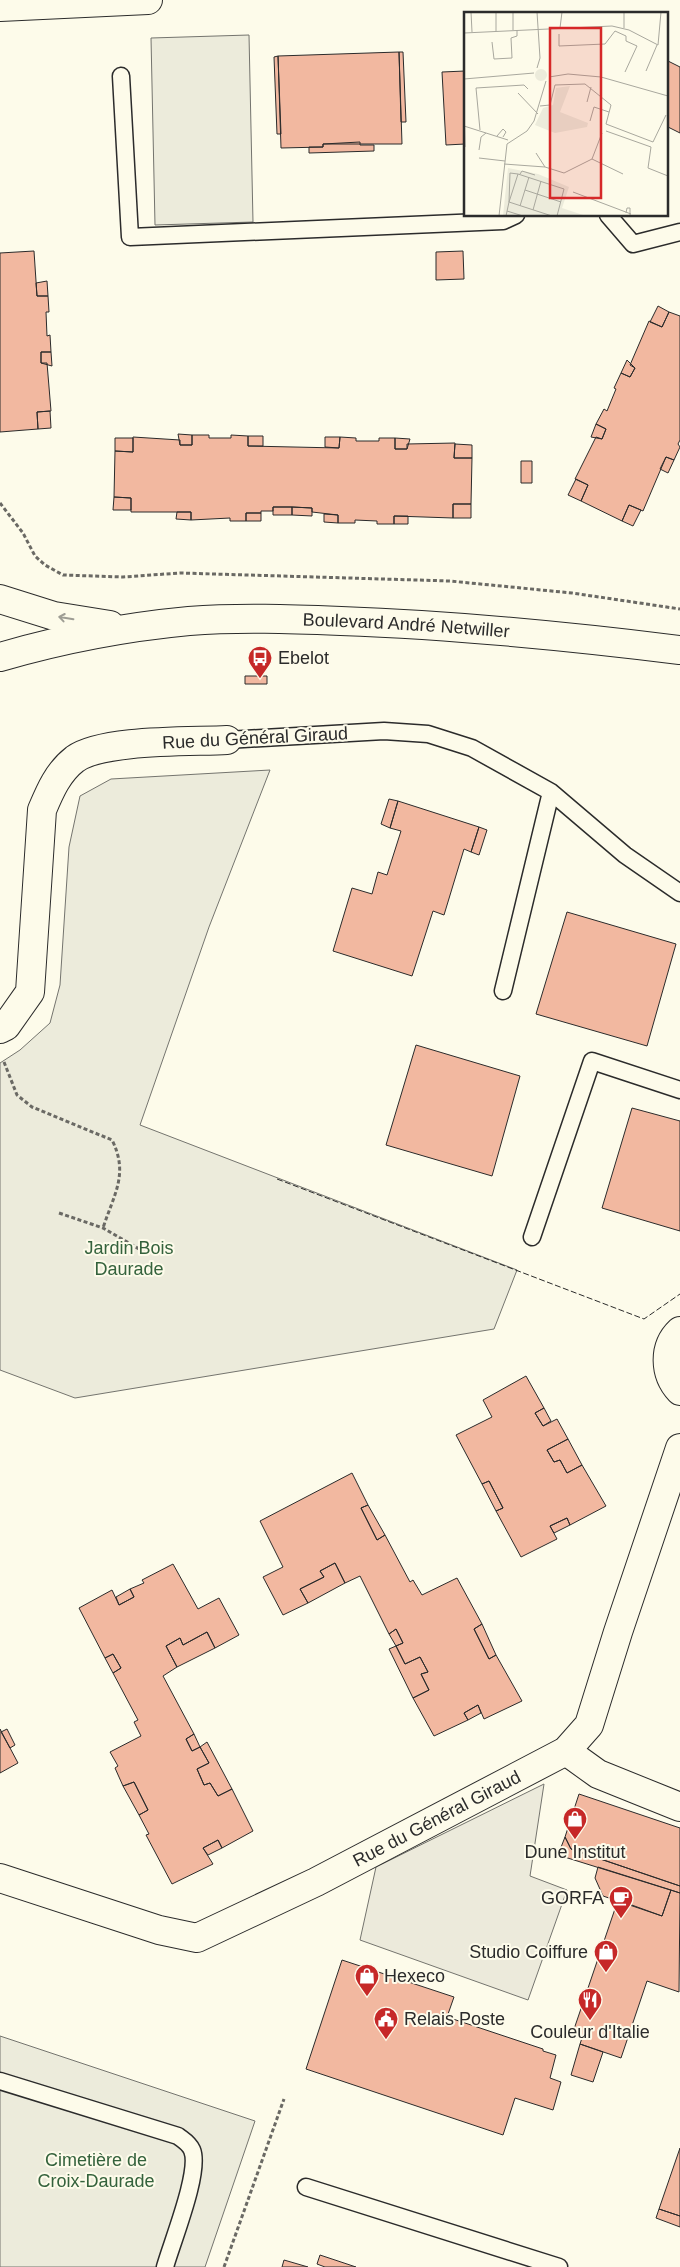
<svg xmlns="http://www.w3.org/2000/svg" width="680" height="2267" viewBox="0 0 680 2267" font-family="Arial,sans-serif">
<rect width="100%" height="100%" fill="#fdfbea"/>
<!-- green -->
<path fill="#ecebdb" stroke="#74746e" d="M249 35 253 222 155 225 151 38Z
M270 770 209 927 140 1125 517 1270 494 1329 75 1398 0 1370V1063L20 1050 50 1023 60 985 69 847 80 796 111 779Z
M0 2036 255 2121 205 2267H0Z"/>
<!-- parking -->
<path fill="#eceadb" stroke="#74746e" d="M544 1784 530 1876 567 1890 528 2000 360 1940 376 1867Z"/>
<!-- building -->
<path fill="#f2b8a0" stroke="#2b2b2b" d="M399 52H403L406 122H401Z
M399 52 402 144H323V147L281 148 278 56Z
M278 56 281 134H277L274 57Z
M668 61 680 67V133L666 126V66Z
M465 71V144L446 145 442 72Z
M360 142V145H374V151L309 153V147H323V144Z
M34 251 37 296H48L49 312H46L47 336 50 335 51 352H41V363H47L51 411 37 412 38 429 0 432V253Z
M463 251 464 279 436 280V252Z
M47 281 48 296H37L36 283Z
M658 306 669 312 662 327 650 322Z
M669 312 680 316V440L678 444 680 447 674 460 666 457 643 511 629 505 622 521 581 501 588 485 575 479 596 437 602 439 606 429 596 424 604 409 607 411 616 389 614 388 621 373 630 377 635 368 630 365 649 321 662 327Z
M41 352H51L52 366 41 363Z
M627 360 635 368 630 377 621 373Z
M50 411 51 428 38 429 37 412Z
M596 424 606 429 602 439 591 437Z
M178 434 192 435V445H180Z
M192 435H209V438H231V435L248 436V446L339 448 340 437 356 438V441H379V438H395V449H407V444L455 443 454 458H472L471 504H453V518L394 516V524H377V521L355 520V523H338V515L312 512V508L292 507H273V511H261V513H246V521H230V518L191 520V512H131V498L114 497 115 451 133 452V437L180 440V445H192Z
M248 436H263V446H248Z
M325 437H340L339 448 325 447Z
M115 438H133V452L115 451Z
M395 438 410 439 407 449H395Z
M455 444 472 445V458H454Z
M666 457 674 460 668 473 660 469Z
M521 461H532V483H521Z
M576 479 588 485 581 501 568 495Z
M114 497 131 498V510H113Z
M453 504H471V518H453Z
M629 505 641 510 633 526 622 521Z
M273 507H292V515H273Z
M292 507 312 508V516L292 515Z
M177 512H191V520L176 519Z
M246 513H261V521H246Z
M324 514 338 515V523L324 522Z
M394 516H408V524H394Z
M245 676H267V684H245Z
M389 799 398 801 390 828 381 824Z
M398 801 479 827 471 852 464 849 444 915 433 911 412 976 333 951 352 888 372 894 378 872 387 875 401 831 390 828Z
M479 827 487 830 479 855 471 852Z
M567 912 676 944 647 1046 536 1014Z
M416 1045 520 1076 492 1176 386 1145Z
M632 1108 680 1121V1231L602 1208Z
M526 1376 544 1408 535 1413 543 1426 557 1419 568 1439 547 1450 554 1462 560 1460 567 1473 582 1465 606 1506 570 1525 567 1518 550 1526 557 1539 521 1557 496 1511 503 1508 489 1481 482 1484 456 1435 492 1417 483 1400Z
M544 1408 551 1421 543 1426 535 1413Z
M568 1439 582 1465 567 1473 560 1460 554 1462 547 1450Z
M352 1473 368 1505 361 1508 377 1540 385 1535 410 1582 413 1580 422 1595 457 1578 482 1624 474 1629 489 1659 496 1655 522 1701 484 1719 478 1705 464 1713 468 1720 434 1736 413 1698 429 1690 421 1674 428 1672 420 1657 405 1664 396 1646 403 1643 396 1629 389 1634 360 1576 345 1583 335 1563 320 1571 324 1577 300 1589 308 1603 283 1615 263 1577 283 1567 260 1521Z
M489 1481 503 1508 496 1511 482 1484Z
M368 1505 385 1535 377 1540 361 1508Z
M567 1518 570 1525 554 1533 550 1526Z
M335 1563 345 1583 308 1603 300 1589 324 1577 320 1571Z
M173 1564 198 1609 219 1598 239 1635 215 1648 207 1632 183 1645 180 1638 166 1646 177 1667 163 1676 194 1734 186 1739 192 1751 200 1747 209 1763 197 1769 204 1785 210 1783 218 1796 232 1789 253 1831 222 1848 218 1840 203 1848 213 1864 172 1884 146 1835 149 1834 139 1815 148 1810 134 1782 123 1786 115 1768 118 1766 110 1752 141 1736 134 1722 138 1720 113 1673 121 1668 113 1654 105 1658 79 1608 112 1590 119 1605 134 1597 130 1589 144 1583 142 1580Z
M130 1589 134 1597 119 1605 116 1597Z
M482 1624 496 1655 489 1659 474 1629Z
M396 1629 403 1643 396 1646 389 1634Z
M207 1632 215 1648 177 1667 166 1646 180 1638 183 1645Z
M396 1646 405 1664 420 1657 428 1672 421 1674 429 1690 413 1698 389 1649Z
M113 1654 121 1668 113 1673 105 1658Z
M478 1705 481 1713 468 1720 464 1713Z
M0 1729 18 1763 0 1773Z
M7 1729 15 1745 10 1748 1 1732Z
M194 1734 200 1747 192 1751 186 1739Z
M207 1742 232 1789 218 1796 210 1783 204 1785 197 1769 209 1763 200 1747Z
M134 1782 148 1810 139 1815 123 1786Z
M579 1794 680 1828V1886L571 1849 565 1837Z
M565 1837 571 1849 680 1886V1893L558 1855Z
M218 1840 222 1848 208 1855 203 1848Z
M598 1867 671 1890 662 1916 603 1896 595 1878Z
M671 1890 680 1893 679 1992 647 1981 621 2058 580 2044 582 2038 572 2035 618 1900 662 1916Z
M342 1960 454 1997 447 2017 543 2049V2051L556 2055 550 2078 561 2082 553 2110 515 2098 503 2135 306 2069Z
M580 2044 603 2052 593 2082 571 2075Z
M680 2148V2216L659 2209Z
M659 2209 680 2216V2227L656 2218Z
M320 2255 356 2267H325L317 2264Z
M284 2260 308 2267H282Z"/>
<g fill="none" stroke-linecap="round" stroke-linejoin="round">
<defs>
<path id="service" d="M121 76 130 237 503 221 516 215
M608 215 633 244 680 232
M227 740 384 731 428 734 472 748 551 792 625 855 680 893
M503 991 551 792
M532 1237 592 1061 680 1090
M0 2081 178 2136C183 2140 189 2143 192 2150 201 2171 172 2242 165 2267
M306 2187 559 2267"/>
<g id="minor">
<path d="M0 7 148 0"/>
<path d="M0 1029 6 1026 30 992 42 810C50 791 58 772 75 759 103 739 191 742 227 740"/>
<path d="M680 1331C663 1347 664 1374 680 1391"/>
<path d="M566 1751 598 1774 680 1807"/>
<path id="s1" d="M0 1878 159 1930 197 1938 316 1882 566 1751 589 1725 618 1632 680 1448"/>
</g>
<g id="secondary">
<path d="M0 599 54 616 110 625"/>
<path id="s2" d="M0 657C62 639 125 627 189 621 239 617 291 619 341 621 455 625 567 636 680 650"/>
</g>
</defs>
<!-- service casing -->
<use href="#service" stroke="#2b2b2b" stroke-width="19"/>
<!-- minor casing -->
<use href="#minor" stroke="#2b2b2b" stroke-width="30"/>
<!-- secondary casing -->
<use href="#secondary" stroke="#2b2b2b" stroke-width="30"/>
<!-- path -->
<path stroke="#6a6964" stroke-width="3" stroke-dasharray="4 2.5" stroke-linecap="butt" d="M0 503 23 533 35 556 45 565 63 575 123 577 180 573 450 581 572 593 680 609
M4 1062 17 1095 32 1107 112 1140C129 1174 114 1194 103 1228
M59 1213 103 1228 146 1253
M224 2267 284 2099"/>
<!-- service -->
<use href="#service" stroke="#fdfbea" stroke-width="16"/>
<!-- minor -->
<use href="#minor" stroke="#fdfbea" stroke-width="28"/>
<!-- secondary -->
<use href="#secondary" stroke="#fdfbea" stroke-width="28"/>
<!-- fence -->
<path stroke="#2b2b2b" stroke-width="1" stroke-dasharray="6 2.5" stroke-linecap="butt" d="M277 1179 644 1319 680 1294"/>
</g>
<!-- one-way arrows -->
<defs><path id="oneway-shaft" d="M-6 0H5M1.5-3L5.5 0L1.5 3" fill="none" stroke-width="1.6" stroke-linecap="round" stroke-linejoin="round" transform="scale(1.25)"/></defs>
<use stroke="#9e9d94" href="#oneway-shaft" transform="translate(66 618) rotate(-171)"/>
<!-- icons -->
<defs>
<symbol id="bus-pin" viewBox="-11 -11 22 30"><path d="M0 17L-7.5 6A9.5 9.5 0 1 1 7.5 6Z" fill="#c62828" stroke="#fdfbea"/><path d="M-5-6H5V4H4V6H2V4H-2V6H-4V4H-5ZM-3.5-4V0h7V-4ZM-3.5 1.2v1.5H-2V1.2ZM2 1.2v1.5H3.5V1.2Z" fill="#fff"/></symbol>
<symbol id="shop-pin" viewBox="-11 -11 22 30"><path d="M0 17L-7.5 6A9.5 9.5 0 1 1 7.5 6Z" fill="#c62828" stroke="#fdfbea"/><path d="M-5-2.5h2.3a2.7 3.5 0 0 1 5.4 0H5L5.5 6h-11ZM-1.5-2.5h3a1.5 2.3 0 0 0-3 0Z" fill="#fff"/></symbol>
<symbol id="cafe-pin" viewBox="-11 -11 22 30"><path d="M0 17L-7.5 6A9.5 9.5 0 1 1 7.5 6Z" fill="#c62828" stroke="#fdfbea"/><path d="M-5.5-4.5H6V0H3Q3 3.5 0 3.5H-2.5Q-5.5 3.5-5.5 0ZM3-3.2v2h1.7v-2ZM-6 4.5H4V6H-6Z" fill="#fff"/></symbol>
<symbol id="restaurant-pin" viewBox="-11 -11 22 30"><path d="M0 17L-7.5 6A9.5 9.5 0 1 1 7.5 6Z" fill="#c62828" stroke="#fdfbea"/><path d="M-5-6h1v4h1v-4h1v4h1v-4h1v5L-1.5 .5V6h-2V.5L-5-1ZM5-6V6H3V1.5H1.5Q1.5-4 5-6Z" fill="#fff"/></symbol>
<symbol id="civic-pin" viewBox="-11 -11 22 30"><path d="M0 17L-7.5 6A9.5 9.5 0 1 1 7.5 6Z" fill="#c62828" stroke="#fdfbea"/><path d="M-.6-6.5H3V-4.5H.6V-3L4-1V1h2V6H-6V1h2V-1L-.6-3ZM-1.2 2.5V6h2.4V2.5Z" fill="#fff"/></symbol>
</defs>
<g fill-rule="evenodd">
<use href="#bus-pin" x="246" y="644" width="28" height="38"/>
<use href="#shop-pin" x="561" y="1805" width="28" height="38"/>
<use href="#cafe-pin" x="607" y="1884" width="28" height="38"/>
<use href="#shop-pin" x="592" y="1938" width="28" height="38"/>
<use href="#shop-pin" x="353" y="1962" width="28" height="38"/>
<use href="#restaurant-pin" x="576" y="1986" width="28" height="38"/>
<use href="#civic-pin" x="372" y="2005" width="28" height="38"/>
</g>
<g text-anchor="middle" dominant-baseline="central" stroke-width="4" stroke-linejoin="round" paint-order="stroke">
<!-- street labels -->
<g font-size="18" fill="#2b2b2b" stroke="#fdfbea">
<text stroke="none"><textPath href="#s2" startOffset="410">Boulevard André Netwiller</textPath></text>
<text transform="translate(255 738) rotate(-3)">Rue du Général Giraud</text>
<text stroke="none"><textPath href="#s1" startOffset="474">Rue du Général Giraud</textPath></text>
</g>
<!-- poi labels -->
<g font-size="18" fill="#2b2b2b" stroke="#fdfbea" text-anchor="start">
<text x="278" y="658">Ebelot</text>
<text x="575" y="1852" text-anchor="middle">Dune Institut</text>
<text x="604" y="1898" text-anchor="end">GORFA</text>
<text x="588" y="1952" text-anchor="end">Studio Coiffure</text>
<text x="384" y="1976">Hexeco</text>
<text x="404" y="2019">Relais Poste</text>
<text x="590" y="2032" text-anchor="middle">Couleur d'Italie</text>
</g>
<!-- park labels -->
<g font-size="18" fill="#34623c" stroke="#fdfbea">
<text x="129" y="1248">Jardin Bois<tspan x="129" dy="21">Daurade</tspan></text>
<text x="96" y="2160">Cimetière de<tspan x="96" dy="21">Croix-Daurade</tspan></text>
</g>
</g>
<!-- overview -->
<g transform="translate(464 12)">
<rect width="204" height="204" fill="#fdfbea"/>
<path d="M71 63a6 6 0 1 1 12 0a6 6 0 1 1-12 0ZM106 74 96 100 124 111 123 115 91 121 71 113 79 96 89 93 92 76ZM44 156 74 162 105 175 98 196 122 204H39Z" fill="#ecebdb"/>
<path fill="none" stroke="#a9a89e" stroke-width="1" d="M7 0 8 20M32 0V19M49 0V18M96 16 98 0M160 16V0M0 21 148 14 165 18 194 33 197 0M95 22V34L141 32 151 19 162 24V29L173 34 161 60M28 30 30 47 48 46 47 26 53 24V18M73 56 76 46 73 0M182 59 193 33M85 65 104 62 137 65 204 84M0 67 70 61M54 81 74 102M0 89 1 135M123 90 127 75M76 94 86 93 91 73 121 72 147 93 142 112 189 130 202 103M126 109 130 95 145 100M0 114 44 128M16 118 12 76 60 73 64 77M142 119 187 135 184 156 204 164M33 124 39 117 42 120 39 125M15 138 17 125 22 121M72 141 81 155M15 146 41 149M128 147 159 162M40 152 81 155 100 161 128 147 138 121M56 162 58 159 71 163M61 178 97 190M109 180 167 202M45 190 54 162 100 177 93 204M45 190 46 161 54 162M56 194 65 165M69 198 77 169M43 199 59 204M162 201 163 196H166V203M35 204 43 132 63 119 70 109 82 69M42 204 45 190 88 204"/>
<path fill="#d62828" fill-opacity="0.15" stroke="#d62828" stroke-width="2.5" d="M86 16H137V186H86Z"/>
<rect width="204" height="204" fill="none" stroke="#2b2b2b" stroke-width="2.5"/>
</g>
</svg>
